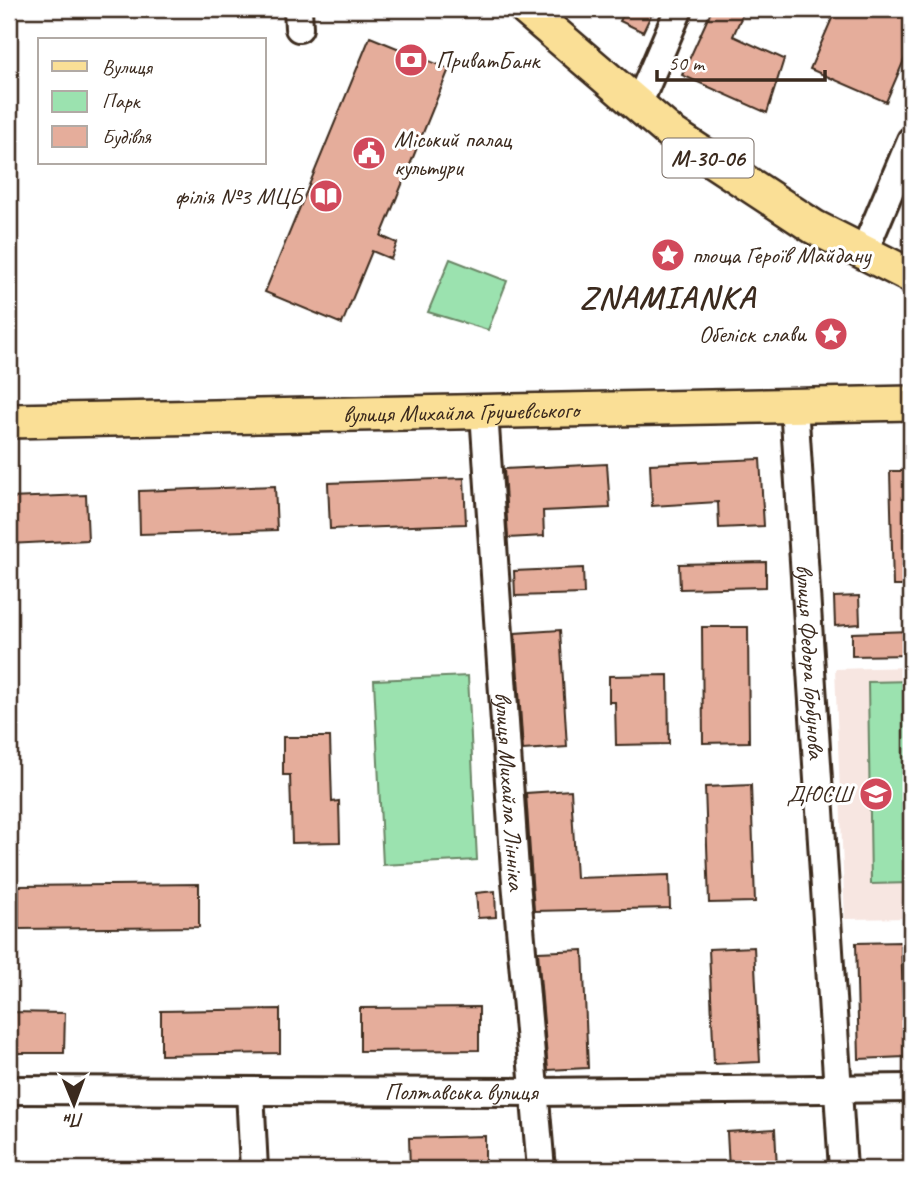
<svg xmlns="http://www.w3.org/2000/svg" width="920" height="1178" viewBox="0 0 920 1178" font-family="Caveat,sans-serif">
<rect width="100%" height="100%" fill="#fff"/>
<filter id="ink" filterUnits="userSpaceOnUse"><feTurbulence type="fractalNoise" baseFrequency=".0143" numOctaves="2"/><feDisplacementMap in="SourceGraphic" scale="14" xChannelSelector="R" yChannelSelector="G"/><feConvolveMatrix kernelMatrix="1 2 1 2 8 2 1 2 1" color-interpolation-filters="sRGB"/></filter>
<g filter="url(#ink)">
<!-- built -->
<path fill="#f7e6e1" d="M911 667V918L845 919 835 669Z"/>
<!-- green -->
<path fill="#9be2af" stroke="#6b8666" stroke-width="2" d="M450 259 507 281 488 330 428 312Z
M468 676 477 860 383 865 374 680Z
M911 681V883L871 884 868 682Z"/>
<!-- building -->
<path fill="#e5ad9b" stroke="#3b2a1e" stroke-width="2" d="M626 9H654L643 32 620 21Z
M712 9H745L733 36 784 59 767 113 682 75Z
M836 9H911V44L886 102 810 69Z
M370 37 449 69 381 236 397 243 391 259 372 251 342 324 265 292Z
M760 459 764 526 719 528 718 502 652 506 650 464Z
M607 464 610 508 543 511 544 536 508 538 504 469Z
M890 471H911V586H893Z
M464 478 466 524 330 529 328 483Z
M275 486 277 530 140 534 139 491Z
M86 495 88 540 9 544V498Z
M766 562V587L680 589 679 564Z
M583 568 584 594 515 596 514 571Z
M859 596 860 624 835 626 834 597Z
M702 627H748L749 742 703 743Z
M560 630 567 747 523 750 515 633Z
M911 631V655L852 656V633Z
M668 675 669 744 616 745 615 702H609V676Z
M283 737H330L332 802 339 801 340 842 292 843 290 775H283Z
M751 785 755 902 709 903 705 787Z
M571 790 576 878 669 875 670 908 534 911 526 793Z
M199 884V927L19 929V886Z
M495 891 496 917 478 918 476 893Z
M901 942 905 1057 859 1059 856 943Z
M754 947 760 1062 714 1064 709 949Z
M583 950 588 1068 548 1070 538 952Z
M479 1007V1050L360 1051V1008Z
M280 1009V1053L161 1055V1011Z
M9 1012 65 1013 64 1053H9Z
M775 1129 777 1169H729L727 1132Z
M485 1136V1169H410L409 1138Z"/>
<g fill="none" stroke-linecap="round" stroke-linejoin="round">
<defs>
<g id="minor">
<path d="M298 9 299 28"/>
<path d="M633 104 644 91 679 9"/>
<path d="M863 254 911 140"/>
<path id="s1" d="M794 405 843 1169"/>
<path id="s2" d="M484 412 515 870 541 1169"/>
<path id="s3" d="M9 1090 535 1092 911 1088"/>
<path d="M250 1091 254 1169"/>
</g>
<g id="major">
<path d="M526 9 671 133 814 227 911 276"/>
<path id="s4" d="M9 421 911 403"/>
</g>
</defs>
<!-- minor casing -->
<use href="#minor" stroke="#3b2a1e" stroke-width="32"/>
<!-- major casing -->
<use href="#major" stroke="#3b2a1e" stroke-width="38"/>
<!-- minor -->
<use href="#minor" stroke="#fff" stroke-width="26"/>
<!-- major -->
<use href="#major" stroke="#fadf96" stroke-width="33"/>
</g>
</g>
<!-- icons -->
<defs>
<symbol id="bank-disc" viewBox="-11 -11 22 22"><circle r="9.5" fill="#d1495b" stroke="#fff"/><path d="M-6-4H6V4H-6ZM0-2.3a2.3 2.3 0 1 0 0 4.6a2.3 2.3 0 1 0 0-4.6Z" fill="#fff"/></symbol>
<symbol id="civic-disc" viewBox="-11 -11 22 22"><circle r="9.5" fill="#d1495b" stroke="#fff"/><path d="M-.6-6.5H3V-4.5H.6V-3L4-1V1h2V6H-6V1h2V-1L-.6-3ZM-1.2 2.5V6h2.4V2.5Z" fill="#fff"/></symbol>
<symbol id="library-disc" viewBox="-11 -11 22 22"><circle r="9.5" fill="#d1495b" stroke="#fff"/><path d="M-6-4Q-3-5.5-.7-3.5V5Q-3 3-6 4ZM6-4Q3-5.5 .7-3.5V5Q3 3 6 4Z" fill="#fff"/></symbol>
<symbol id="sight-disc" viewBox="-11 -11 22 22"><circle r="9.5" fill="#d1495b" stroke="#fff"/><path d="M0-6L1.8-2.2L6-1.7L2.9 1.2L3.7 5.4L0 3.3L-3.7 5.4L-2.9 1.2L-6-1.7L-1.8-2.2Z" fill="#fff"/></symbol>
<symbol id="school-disc" viewBox="-11 -11 22 22"><circle r="9.5" fill="#d1495b" stroke="#fff"/><path d="M0-5L7-2L0 1L-7-2ZM-4 1L0 2.5L4 1V4Q0 6-4 4Z" fill="#fff"/></symbol>
</defs>
<g fill-rule="evenodd">
<use href="#bank-disc" x="392" y="41" width="38" height="38"/>
<use href="#civic-disc" x="350" y="134" width="38" height="38"/>
<use href="#library-disc" x="307" y="177" width="38" height="38"/>
<use href="#sight-disc" x="649" y="236" width="38" height="38"/>
<use href="#sight-disc" x="812" y="315" width="38" height="38"/>
<use href="#school-disc" x="857" y="775" width="38" height="38"/>
</g>
<g text-anchor="middle" dominant-baseline="central" stroke-width="6" stroke-linejoin="round" paint-order="stroke">
<!-- shield labels -->
<rect fill="#fff" stroke="#766a62" stroke-width="2" x="662.5" y="138.5" width="91" height="39" rx="5"/>
<g font-size="23" font-weight="bold" fill="#3b2a1e">
<text x="708" y="158">М-30-06</text>
</g>
<!-- poi labels -->
<g font-size="24" fill="#3b2a1e" stroke="#fff" text-anchor="start">
<text x="436" y="60">ПриватБанк</text>
<text x="394" y="139">Міський палац<tspan x="394" dy="28">культури</tspan></text>
<text x="302" y="196" text-anchor="end">філія №3 МЦБ</text>
<text x="692" y="255">площа Героїв Майдану</text>
<text x="806" y="334" text-anchor="end">Обеліск слави</text>
<text x="852" y="794" text-anchor="end">ДЮСШ</text>
</g>
<!-- street labels -->
<g font-size="24" fill="#3b2a1e" stroke="#fff">
<text stroke="none"><textPath href="#s4" startOffset="452">вулиця Михайла Грушевського</textPath></text>
<text stroke="none"><textPath href="#s1" startOffset="257">вулиця Федора Горбунова</textPath></text>
<text stroke="none"><textPath href="#s2" startOffset="380">вулиця Михайла Лінніка</textPath></text>
<text stroke="none"><textPath href="#s3" startOffset="452">Полтавська вулиця</textPath></text>
</g>
<!-- district labels -->
<g font-size="32" font-weight="bold" letter-spacing="2" fill="#3b2a1e" stroke="#fff">
<text x="668" y="297">ZNAMIANKA</text>
</g>
</g>
<!-- margin -->
<rect width="920" height="1178" fill="none" stroke="#fff" stroke-width="35"/>
<rect x="18" y="18" width="885" height="1143" fill="none" stroke="#3b2a1e" stroke-width="2.5" filter="url(#ink)"/>
<!-- legend -->
<rect x="38" y="38" width="228" height="126" fill="#ffffff" stroke="#b1aaa5" stroke-width="2"/>
<rect x="52" y="61" width="35" height="10" fill="#fadf96" stroke="#b1aaa5" stroke-width="2"/>
<text x="102" y="74" font-size="21" fill="#3b2a1e">Вулиця</text>
<rect x="52" y="91" width="35" height="21" fill="#9be2af" stroke="#b1aaa5" stroke-width="2"/>
<text x="102" y="108" font-size="21" fill="#3b2a1e">Парк</text>
<rect x="52" y="126" width="35" height="21" fill="#e5ad9b" stroke="#b1aaa5" stroke-width="2"/>
<text x="102" y="144" font-size="21" fill="#3b2a1e">Будівля</text>
<!-- north arrow -->
<g transform="translate(74 1104) rotate(179)" stroke="#ffffff" stroke-width="5" paint-order="stroke">
<path d="M0-5L12 26L0 18L-12 26Z" fill="#3b2a1e"/>
<text y="-10" font-size="19" font-weight="bold" text-anchor="middle" fill="#3b2a1e">Пн</text>
</g>
<!-- scale -->
<path d="M657 70v10h168v-10" fill="none" stroke="#3b2a1e" stroke-width="3.5"/>
<text x="668" y="70" font-size="21" fill="#3b2a1e" stroke="#ffffff" stroke-width="5" paint-order="stroke">50 m</text>
</svg>
